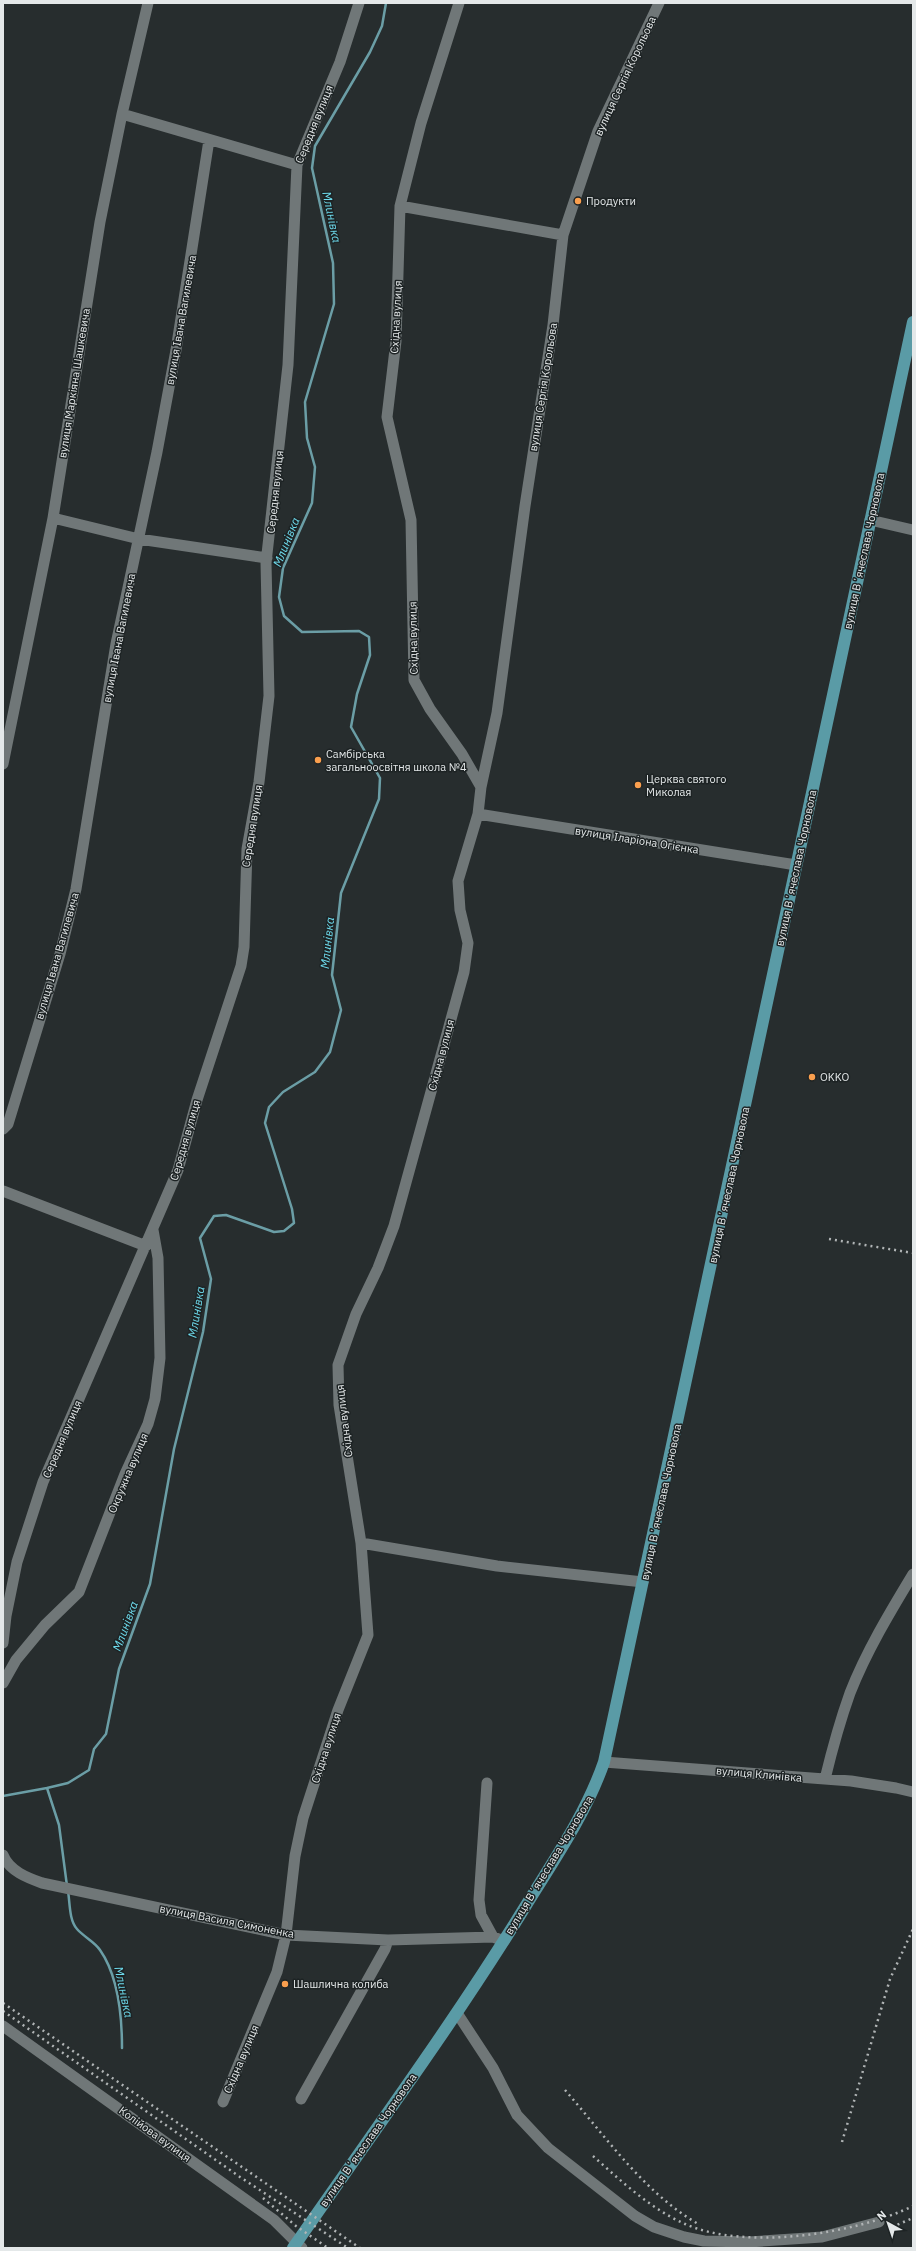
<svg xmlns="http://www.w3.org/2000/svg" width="916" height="2251" viewBox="0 0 916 2251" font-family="'IBM Plex Sans',sans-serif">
<rect width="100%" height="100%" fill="#272d2e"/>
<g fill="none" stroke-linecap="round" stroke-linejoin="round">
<!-- stream -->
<path stroke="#6b9ea6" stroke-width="2.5" d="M3 1796 47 1788
M67 1886 59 1825 47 1788 68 1783 89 1770 94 1749 106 1734 119 1669 150 1584 174 1449 203 1332 211 1279 200 1238 214 1216 226 1215 274 1232 284 1231 294 1223 292 1209 265 1123 269 1107 283 1092 315 1072 330 1052 341 1010 332 975 341 893 379 799 380 778 351 727 357 694 370 655 369 637 359 631 302 632 284 616 279 597 283 568 312 503 315 467 307 438 305 402 334 304 333 263 312 168 315 146 370 52 382 26 386 3
M68 1891C70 1903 69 1920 77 1929 84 1937 95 1942 100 1950 119 1977 122 2016 122 2048"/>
<!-- minor -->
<path stroke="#707778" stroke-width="11" d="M459 3 421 123 400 206 396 341 387 417 411 520 414 680 430 709 462 754 481 787
M122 114 297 165
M400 206 563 235
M53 518 139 539 267 558
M870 520 913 530
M3 764 53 518 100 222 122 114 148 3
M478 814 796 865
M3 1129 8 1124 60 954 76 889 116 644 157 452 176 350 209 140
M3 1191 146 1246
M361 1543 497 1566 643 1582
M3 1643 6 1616 17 1562 43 1482 178 1170 197 1100 241 966 244 947 247 849 259 782 269 696 266 563 288 365 297 165 340 62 359 3
M3 1683 16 1660 45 1625 79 1592 125 1474 148 1424 155 1399 160 1358 158 1258 153 1230
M604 1762 851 1781 896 1788 913 1792
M825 1779C832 1750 840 1721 850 1693 866 1652 890 1612 913 1574
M487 1783 479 1900 481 1915 493 1937
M3 1855C9 1871 28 1878 42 1883L286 1935 388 1940 493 1937 504 1941
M457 2013 493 2068 517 2115 548 2148 635 2216 654 2227 684 2237 704 2241 749 2242 822 2237 879 2222
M3 2026 274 2220 302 2248
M301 2099 385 1949 388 1940
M223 2102 277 1972 286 1935 295 1856 303 1818 338 1710 368 1635 361 1543 339 1405 338 1365 356 1314 378 1268 394 1226 464 972 468 943 460 910 458 881 478 814 481 787 497 713 525 506 553 325 563 235 598 131 659 3"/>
<!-- major -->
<path stroke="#5a9ba6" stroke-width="12" d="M293 2248C371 2135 453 2024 525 1907 554 1860 586 1814 604 1762L913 322"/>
<!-- rail -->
<path stroke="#b0b4b5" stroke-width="2.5" stroke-dasharray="2 4" stroke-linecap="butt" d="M829 1239 913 1253
M3 2003 360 2248
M3 2011 240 2177 348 2248
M565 2090C606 2137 645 2194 700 2225
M842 2142 890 1979 913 1929
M593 2156C621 2181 651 2209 685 2224 746 2251 855 2234 913 2206
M263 2198 296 2226 328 2248
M892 2227 913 2218"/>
</g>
<!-- markers -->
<g fill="#fa9f4e" stroke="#1d2324" stroke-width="1.5">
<circle cx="578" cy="201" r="4"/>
<circle cx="318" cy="760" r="4"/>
<circle cx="638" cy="785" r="4"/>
<circle cx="812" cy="1077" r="4"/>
<circle cx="285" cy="1984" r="4"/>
</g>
<g text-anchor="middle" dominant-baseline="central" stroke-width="3" stroke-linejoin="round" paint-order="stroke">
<!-- street labels -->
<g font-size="11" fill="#e4e8e9" stroke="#1d2324">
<text transform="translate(625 76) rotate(-65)">вулиця Сергія Корольова</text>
<text transform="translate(314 124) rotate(-68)">Середня вулиця</text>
<text transform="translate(396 317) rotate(-87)">Східна вулиця</text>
<text transform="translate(181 320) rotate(-80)">вулиця Івана Вагилевича</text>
<text transform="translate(74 383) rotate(-81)">вулиця Маркіяна Шашкевича</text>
<text transform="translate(543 387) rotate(-81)">вулиця Сергія Корольова</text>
<text transform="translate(275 492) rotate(-84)">Середня вулиця</text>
<text transform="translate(864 551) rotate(-78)">вулиця Вʼячеслава Чорновола</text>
<text transform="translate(119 638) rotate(-79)">вулиця Івана Вагилевича</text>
<text transform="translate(413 638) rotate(-91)">Східна вулиця</text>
<text transform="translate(252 826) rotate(-81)">Середня вулиця</text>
<text transform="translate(637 840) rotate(9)">вулиця Іларіона Огієнка</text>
<text transform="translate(796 868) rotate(-78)">вулиця Вʼячеслава Чорновола</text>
<text transform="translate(57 956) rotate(-74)">вулиця Івана Вагилевича</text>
<text transform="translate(441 1055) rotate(-75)">Східна вулиця</text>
<text transform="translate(185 1140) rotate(-74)">Середня вулиця</text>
<text transform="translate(729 1185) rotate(-78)">вулиця Вʼячеслава Чорновола</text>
<text transform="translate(344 1421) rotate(-97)">Східна вулиця</text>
<text transform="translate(62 1439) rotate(-67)">Середня вулиця</text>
<text transform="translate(128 1473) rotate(-67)">Окружна вулиця</text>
<text transform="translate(661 1502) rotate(-78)">вулиця Вʼячеслава Чорновола</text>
<text transform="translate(326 1748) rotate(-72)">Східна вулиця</text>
<text transform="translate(759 1774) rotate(5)">вулиця Клинівка</text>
<text transform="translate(549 1865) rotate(-59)">вулиця Вʼячеслава Чорновола</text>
<text transform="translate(227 1921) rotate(11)">вулиця Василя Симоненка</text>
<text transform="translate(241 2059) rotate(-67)">Східна вулиця</text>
<text transform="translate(155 2134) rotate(36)">Колійова вулиця</text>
<text transform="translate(368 2140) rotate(-55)">вулиця Вʼячеслава Чорновола</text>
</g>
<!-- poi labels -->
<g font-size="11" fill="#e4e8e9" stroke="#1d2324" text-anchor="start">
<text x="586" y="201">Продукти</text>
<text x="326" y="754">Самбірська<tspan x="326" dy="13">загальноосвітня школа №4</tspan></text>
<text x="646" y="779">Церква святого<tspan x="646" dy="13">Миколая</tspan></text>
<text x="820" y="1077">OKKO</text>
<text x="293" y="1984">Шашлична колиба</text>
</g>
<!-- water labels -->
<g font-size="12" font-style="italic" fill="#6edbed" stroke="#1d2324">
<text transform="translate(332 217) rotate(78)">Млинівка</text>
<text transform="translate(286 542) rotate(-68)">Млинівка</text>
<text transform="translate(327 943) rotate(-84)">Млинівка</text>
<text transform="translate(196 1312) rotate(-81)">Млинівка</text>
<text transform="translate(125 1626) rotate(-70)">Млинівка</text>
<text transform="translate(124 1992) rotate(78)">Млинівка</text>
</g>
</g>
<!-- border -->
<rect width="916" height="2251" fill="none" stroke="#e4e8e9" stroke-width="8"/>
<!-- north arrow -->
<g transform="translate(888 2223) rotate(320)" stroke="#1d2324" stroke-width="3" paint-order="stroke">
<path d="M0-3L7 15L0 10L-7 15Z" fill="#e4e8e9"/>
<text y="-6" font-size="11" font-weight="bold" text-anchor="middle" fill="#e4e8e9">N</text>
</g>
</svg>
